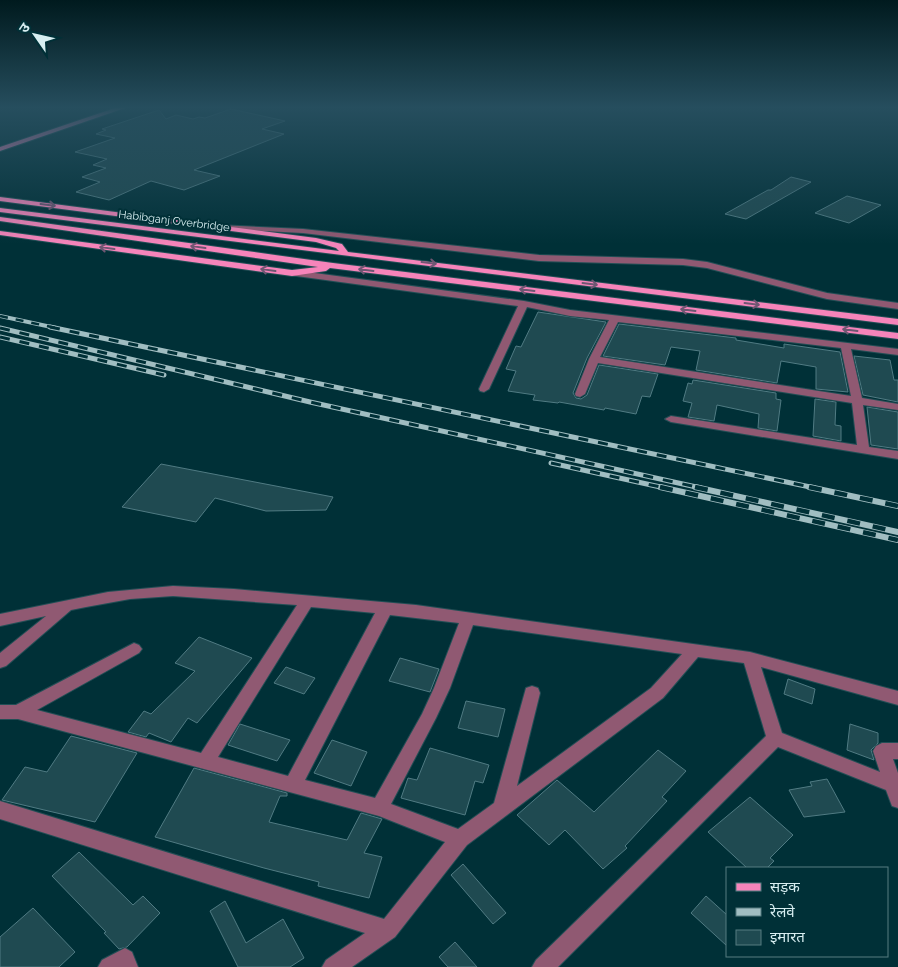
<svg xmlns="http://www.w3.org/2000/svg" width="898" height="967" viewBox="0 0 898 967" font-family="Raleway,'Noto Sans Devanagari',sans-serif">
<rect width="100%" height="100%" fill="#003037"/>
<!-- building -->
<path fill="#1f4a51" stroke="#507b83" d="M231 109 285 121 262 129 284 134 194 170 220 176 184 190 151 181 109 200 76 192 100 182 82 177 106 168 93 165 107 159 75 152 115 138 96 134 106 130 102 129 159 110 166 119 176 115 193 119 199 117 205 118Z
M791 177 811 182 746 219 725 214 768 190H771Z
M847 196 881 205 849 223 815 213Z
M538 312 606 322 587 358 573 393 576 398 581 399 587 395 599 365 658 374 650 397 642 396 636 414 605 408 604 410 559 402 558 403 533 400 535 395 508 391 516 371 506 369 516 346 521 347Z
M619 324 736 338V340L784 348V344L840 352 848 392 816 389V367L781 361 777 383 696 370 700 351 671 347 665 365 603 356Z
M854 356 890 360 894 380H898V402L863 395Z
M693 380 776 393V399L781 400 777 431 758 428 759 414 717 405 714 421 688 417 692 403 683 401 688 383 692 384Z
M815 399 836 402 835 425 841 426V441L813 436Z
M867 407 898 412V449L871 445Z
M161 464 333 497 326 510 266 511 215 498 196 522 122 507Z
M199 637 252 658 197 723 188 718 171 742 149 733 146 737 128 732 144 711 151 714 195 671 175 663Z
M400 658 439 669 430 692 389 681Z
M286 667 315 678 304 694 274 683Z
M788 679 815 689 812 704 784 694Z
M466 701 505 709 498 737 458 728Z
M240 724 290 740 277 761 228 745Z
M850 724 878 733V743L871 750 874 760 847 750Z
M71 736 137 753 95 822 2 800 25 767 47 772Z
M332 740 367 752 351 786 314 773Z
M430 748 489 765 483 783 475 781 465 815 401 798 408 778 417 780Z
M658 750 686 771 662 797 667 801 625 846 627 848 603 869 565 830 549 845 517 815 557 780 594 812Z
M194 768 287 793V796H280L269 822 347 840 361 813 382 819 364 853 382 857 369 898 318 886 319 882 264 868 155 837Z
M827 779 845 812 804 817 789 790 812 786 810 782Z
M750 797 793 835 770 858 774 861 767 868H747L708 832Z
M79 852 133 905 143 896 160 913 127 947 119 949 104 933 106 932 52 876Z
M463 864 506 913 493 924 451 875Z
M706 896 727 915V946L691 913Z
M225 901 246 943 283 919 304 958 290 967H238L210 911Z
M33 908 75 952 59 967H0V937Z
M455 942 477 967H448L439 957Z"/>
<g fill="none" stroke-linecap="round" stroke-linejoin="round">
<defs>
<path id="minor" d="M218 225 303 229 539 255 683 259 707 262 827 293 898 303V309L827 299 707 268 683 265 539 261 303 233 221 229H218Z
M292 270 524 301 570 310 898 349V355L851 349 862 398 898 404V410L863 405 869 447 898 451V459L671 422 665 419 671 416 857 445 852 403 598 363 585 394 580 397 576 396 575 394 589 359 609 320 570 316 527 307 489 389 484 392 480 391 479 389 518 306 289 275 288 273ZM618 322 841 348 851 396 600 357Z
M173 586 234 589 416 605 750 652 898 691V705L761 667 782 733 880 772 873 751 876 746 882 743H898V759H893L898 773V808L892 806 886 790 778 747 558 967H532L536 960 766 736 744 663 698 657 663 698 467 845 395 937 352 967H322L326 960 365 933 0 819V801L384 919 445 842 379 816 18 719H0V705H16L134 643 139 645 142 649 139 653 37 710 201 753 297 605 173 596 130 599 86 607 71 610 6 666 0 668V653L46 616 0 626V614L108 592ZM311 607 375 613 288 776 218 757ZM390 615 459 623 434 688 422 714 375 798 305 780ZM473 625 682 654 651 688 517 786 540 693 538 688 532 686 526 688 494 803 458 829 391 804 436 718 450 688Z
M125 948 132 952 138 967H98L102 960Z"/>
<path id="major" d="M115 108H125L0 151V147Z
M0 197 316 238 342 244 348 252 898 319V325L0 212V208L339 251 336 248 316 242 0 201Z
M0 217 333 263 898 333V339L330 268 326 271 292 276 0 235V231L292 270 318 267 0 221Z"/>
</defs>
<!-- minor casing -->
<use href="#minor" stroke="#224e55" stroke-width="2"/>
<!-- major casing -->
<use href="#major" stroke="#224e55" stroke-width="2"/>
<!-- minor -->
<use href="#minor" fill="#905972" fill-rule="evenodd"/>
<!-- major -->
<use href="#major" fill="#f684ba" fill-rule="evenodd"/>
<defs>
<path id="rail-far2" d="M0 316 56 328"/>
<path id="rail-far1" d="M50 327 815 488
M0 328 310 402 701 488
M0 337 164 375
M551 463 665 488"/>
<path id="rail" d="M660 487 898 540
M695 487 898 532
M809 487 898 506"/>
</defs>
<!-- rail-far2 casing -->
<use href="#rail-far2" stroke="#a0bdc1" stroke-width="4"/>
<!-- rail-far1 casing -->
<use href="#rail-far1" stroke="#a0bdc1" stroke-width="5"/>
<!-- rail casing -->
<use href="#rail" stroke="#a0bdc1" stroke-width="6"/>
<!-- rail-far2 -->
<use href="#rail-far2" stroke="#003037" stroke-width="2.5" stroke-dasharray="8" stroke-linecap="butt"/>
<!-- rail-far1 -->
<use href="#rail-far1" stroke="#003037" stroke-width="3" stroke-dasharray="10" stroke-linecap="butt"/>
<!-- rail -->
<use href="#rail" stroke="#003037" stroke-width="4.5" stroke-dasharray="13" stroke-linecap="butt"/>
</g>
<!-- one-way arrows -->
<defs><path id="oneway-shaft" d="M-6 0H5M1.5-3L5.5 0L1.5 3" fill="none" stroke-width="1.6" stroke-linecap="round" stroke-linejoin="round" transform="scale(1.25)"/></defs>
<g stroke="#6f5672">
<use href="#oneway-shaft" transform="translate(48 205) rotate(7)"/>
<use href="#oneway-shaft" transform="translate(198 247) rotate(-172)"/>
<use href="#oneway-shaft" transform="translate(107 248) rotate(-172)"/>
<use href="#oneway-shaft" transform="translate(429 263) rotate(7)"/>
<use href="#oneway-shaft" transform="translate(268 270) rotate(-172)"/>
<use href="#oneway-shaft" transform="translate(366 270) rotate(-173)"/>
<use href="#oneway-shaft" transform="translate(590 284) rotate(7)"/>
<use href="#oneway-shaft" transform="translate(527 290) rotate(-173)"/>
<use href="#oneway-shaft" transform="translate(752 304) rotate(7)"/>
<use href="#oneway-shaft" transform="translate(688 310) rotate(-173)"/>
<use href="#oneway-shaft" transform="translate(850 330) rotate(-173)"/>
</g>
<!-- sky -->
<linearGradient id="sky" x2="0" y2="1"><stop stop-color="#001a1e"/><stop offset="0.44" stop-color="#264e5e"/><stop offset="1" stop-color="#264e5e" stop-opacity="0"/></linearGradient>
<rect width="898" height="244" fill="url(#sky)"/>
<g text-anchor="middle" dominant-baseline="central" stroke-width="4" stroke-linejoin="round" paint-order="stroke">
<!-- far-street labels -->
<g font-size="11" fill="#d7eef1" stroke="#003037">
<text transform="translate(174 221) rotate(7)">Habibganj Overbridge</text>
</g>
</g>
<!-- legend -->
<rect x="726" y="867" width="162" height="90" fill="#003037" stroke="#567c81"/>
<rect x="736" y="883" width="25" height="8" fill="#f684ba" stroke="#567c81"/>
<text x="770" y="892" font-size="15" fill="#d7eef1">सड़क</text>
<rect x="736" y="908" width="25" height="8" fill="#a0bdc1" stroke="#567c81"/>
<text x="770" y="917" font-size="15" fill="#d7eef1">रेलवे</text>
<rect x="736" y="930" width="25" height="15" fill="#1f4a51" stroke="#567c81"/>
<text x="770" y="942" font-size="15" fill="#d7eef1">इमारत</text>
<!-- north arrow -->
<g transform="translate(35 35) rotate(304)" stroke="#003037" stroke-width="4" paint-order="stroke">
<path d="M0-4L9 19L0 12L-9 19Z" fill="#d7eef1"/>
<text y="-8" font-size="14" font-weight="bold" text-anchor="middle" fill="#d7eef1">उ</text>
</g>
</svg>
